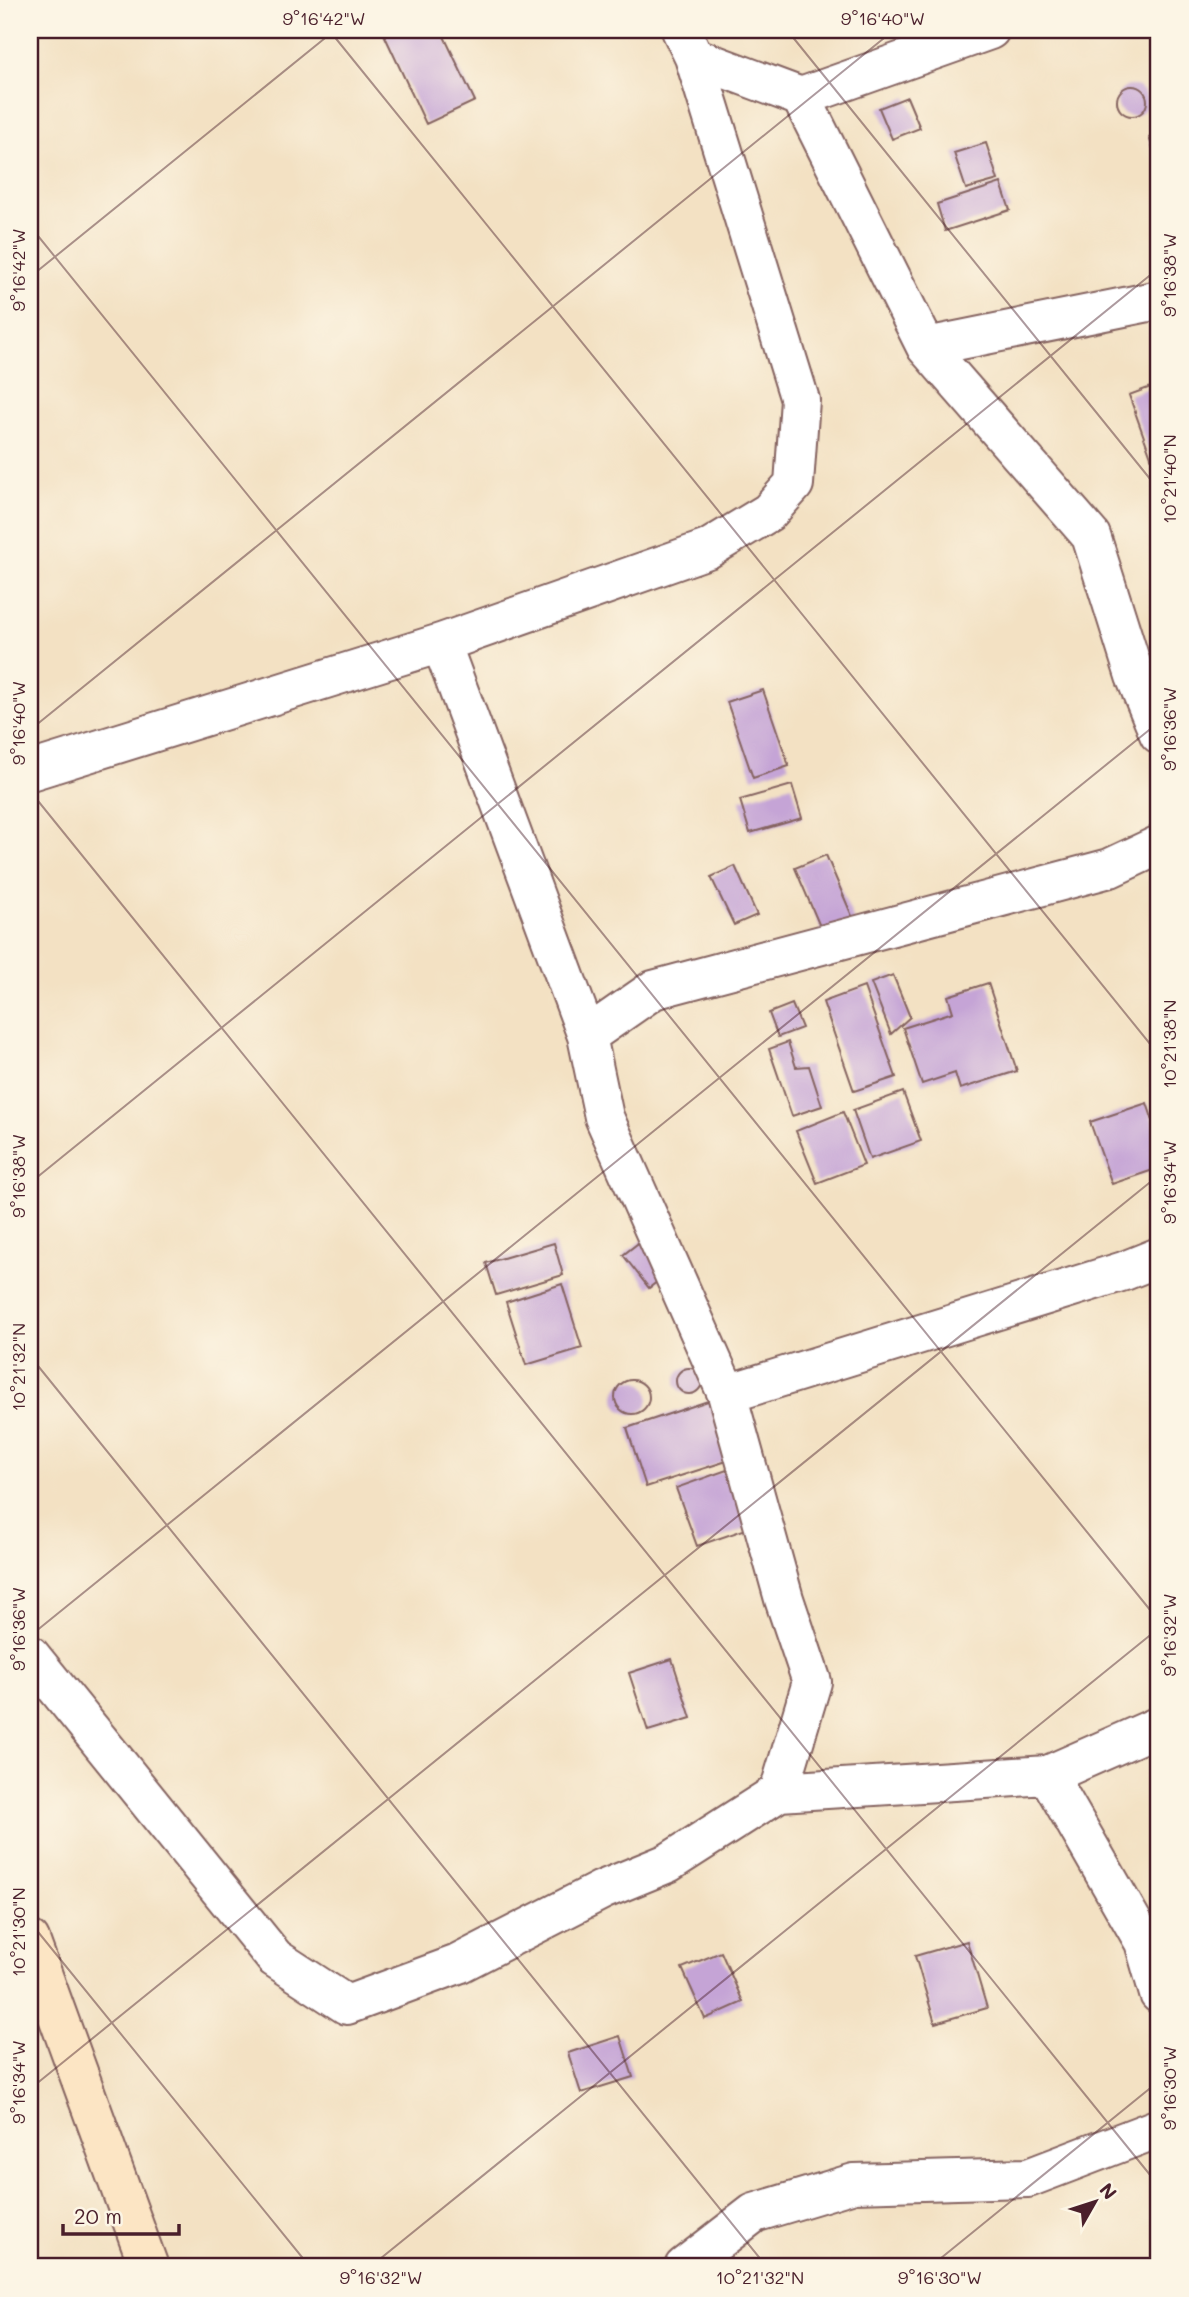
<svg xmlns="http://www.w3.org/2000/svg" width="1189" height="2297" viewBox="0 0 1189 2297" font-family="Mali,sans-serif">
<rect width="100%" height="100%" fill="#fcf5e5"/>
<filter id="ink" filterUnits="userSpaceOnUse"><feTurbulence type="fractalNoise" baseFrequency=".0143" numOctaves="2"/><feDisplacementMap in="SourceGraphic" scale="14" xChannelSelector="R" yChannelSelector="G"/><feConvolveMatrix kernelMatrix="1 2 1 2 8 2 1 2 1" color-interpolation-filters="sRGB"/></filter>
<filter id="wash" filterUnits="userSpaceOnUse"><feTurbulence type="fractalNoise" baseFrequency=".00686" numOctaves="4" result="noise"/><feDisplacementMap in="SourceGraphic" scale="28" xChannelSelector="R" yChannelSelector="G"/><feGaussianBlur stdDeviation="1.57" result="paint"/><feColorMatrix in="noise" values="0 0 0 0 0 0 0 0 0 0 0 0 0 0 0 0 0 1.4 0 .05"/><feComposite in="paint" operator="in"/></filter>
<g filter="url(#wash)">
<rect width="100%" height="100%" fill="#f3e1c3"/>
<g id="blocks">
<!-- building -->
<path fill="#c5a4d6" d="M382 30H441L475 101 426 124Z
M1117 101a15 15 0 1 1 30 0a15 15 0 1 1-30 0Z
M907 97 920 128 892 139 879 108Z
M1159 133V166L1149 137Z
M986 143 998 180 966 189 954 153Z
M1001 183 1010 210 945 231 937 204Z
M1159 384V466L1155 468 1129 395Z
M763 690 789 766 753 778 727 702Z
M792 785 802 818 750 833 740 800Z
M826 855 858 930 827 943 795 868Z
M735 866 757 915 734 925 711 877Z
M893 975 910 1017 891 1034 871 983Z
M988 983 1017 1071 960 1089 955 1073 922 1084 903 1028 953 1012 948 996Z
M864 987 896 1077 854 1091 823 1002Z
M792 1004 802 1028 778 1037 769 1013Z
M788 1042 796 1067 809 1066 822 1106 792 1116 769 1049Z
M903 1092 921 1141 870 1159 853 1110Z
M1147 1103 1159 1139V1168L1112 1184 1090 1122Z
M843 1112 864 1165 817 1183 796 1131Z
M646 1237 672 1270 649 1288 623 1255Z
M554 1243 563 1275 496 1295 486 1263Z
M562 1284 582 1348 526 1365 506 1302Z
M676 1381a13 13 0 1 1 26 0a13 13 0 1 1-26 0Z
M615 1397a17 17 0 1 1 34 0a17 17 0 1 1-34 0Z
M714 1399 733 1459 646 1487 627 1428Z
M738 1466 758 1525 697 1546 676 1488Z
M672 1659 691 1718 648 1731 629 1673Z
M967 1941 987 2008 935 2023 915 1956Z
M721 1952 743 2002 705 2019 682 1968Z
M620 2036 633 2077 581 2093 568 2053Z"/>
</g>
</g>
<g filter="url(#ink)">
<use href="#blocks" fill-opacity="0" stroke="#856360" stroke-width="2"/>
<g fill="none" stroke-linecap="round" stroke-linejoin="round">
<defs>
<path id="street" d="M681 30 694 57 801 97 926 347 1091 536 1135 676 1159 734
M801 97 990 30
M926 347 1159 300
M441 643 587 1036
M30 771 441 643 708 549 769 512 794 484 800 400 694 57
M727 1394 1124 1271 1159 1257
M30 1655 275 1958 347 2005 458 1964 602 1890 668 1863 779 1792 812 1682 784 1599 727 1394 604 1117 587 1036 653 990 1110 868 1159 845
M1048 1775 1144 1942 1159 1994
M779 1792 1048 1775 1159 1726
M684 2267 754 2213 854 2183 1028 2178 1159 2128"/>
<path id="secondary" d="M30 1940 149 2267"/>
</defs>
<!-- street casing -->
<use href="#street" stroke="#856360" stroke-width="42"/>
<!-- secondary casing -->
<use href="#secondary" stroke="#856360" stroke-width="42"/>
<!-- street -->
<use href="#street" stroke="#fff" stroke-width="38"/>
<!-- secondary -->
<use href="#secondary" stroke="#fce5c4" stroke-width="38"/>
</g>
</g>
<!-- ticks -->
<path fill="none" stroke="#4a1f2b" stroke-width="2" stroke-opacity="0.45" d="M329 30 1159 1055M787 30 1159 490M30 226 1159 1621M30 277 335 30M30 730 894 30M30 791 1159 2186M30 1183 1159 268M30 1356 767 2267M30 1636 1159 722M30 1922 310 2267M30 2089 1159 1175M370 2267 1159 1628M930 2267 1159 2081"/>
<!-- margin -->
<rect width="1189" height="2297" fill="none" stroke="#fcf5e5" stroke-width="77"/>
<!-- north arrow -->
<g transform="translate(1095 2202) rotate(51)" stroke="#fcf5e5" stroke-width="5" paint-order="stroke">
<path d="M0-5L12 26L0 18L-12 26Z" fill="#4a1f2b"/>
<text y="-10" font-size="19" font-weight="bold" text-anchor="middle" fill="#4a1f2b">N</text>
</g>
<!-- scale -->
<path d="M63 2224v10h116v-10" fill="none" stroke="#4a1f2b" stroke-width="3.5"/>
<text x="74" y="2224" font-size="21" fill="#4a1f2b" stroke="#fcf5e5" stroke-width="5" paint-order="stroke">20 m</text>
<rect x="38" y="38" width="1112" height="2220" fill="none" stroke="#4a1f2b" stroke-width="2.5"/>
<g font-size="18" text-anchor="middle" fill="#4a1f2b">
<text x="324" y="25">9°16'42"W</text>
<text x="883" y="25">9°16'40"W</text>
<text transform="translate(19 270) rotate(-90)" y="6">9°16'42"W</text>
<text transform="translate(1170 275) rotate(-90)" y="6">9°16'38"W</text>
<text transform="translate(1170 479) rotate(-90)" y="6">10°21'40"N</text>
<text transform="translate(19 723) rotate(-90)" y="6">9°16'40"W</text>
<text transform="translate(1170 729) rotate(-90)" y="6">9°16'36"W</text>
<text transform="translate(1170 1044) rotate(-90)" y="6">10°21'38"N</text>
<text transform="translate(19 1176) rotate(-90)" y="6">9°16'38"W</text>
<text transform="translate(1170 1182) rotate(-90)" y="6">9°16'34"W</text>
<text transform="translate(19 1367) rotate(-90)" y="6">10°21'32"N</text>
<text transform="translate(19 1629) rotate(-90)" y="6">9°16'36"W</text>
<text transform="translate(1170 1635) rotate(-90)" y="6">9°16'32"W</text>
<text transform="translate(19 1932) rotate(-90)" y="6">10°21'30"N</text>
<text transform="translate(19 2082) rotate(-90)" y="6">9°16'34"W</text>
<text transform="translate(1170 2088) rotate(-90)" y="6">9°16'30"W</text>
<text x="381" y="2284">9°16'32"W</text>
<text x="760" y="2284">10°21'32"N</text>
<text x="940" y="2284">9°16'30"W</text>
</g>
</svg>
